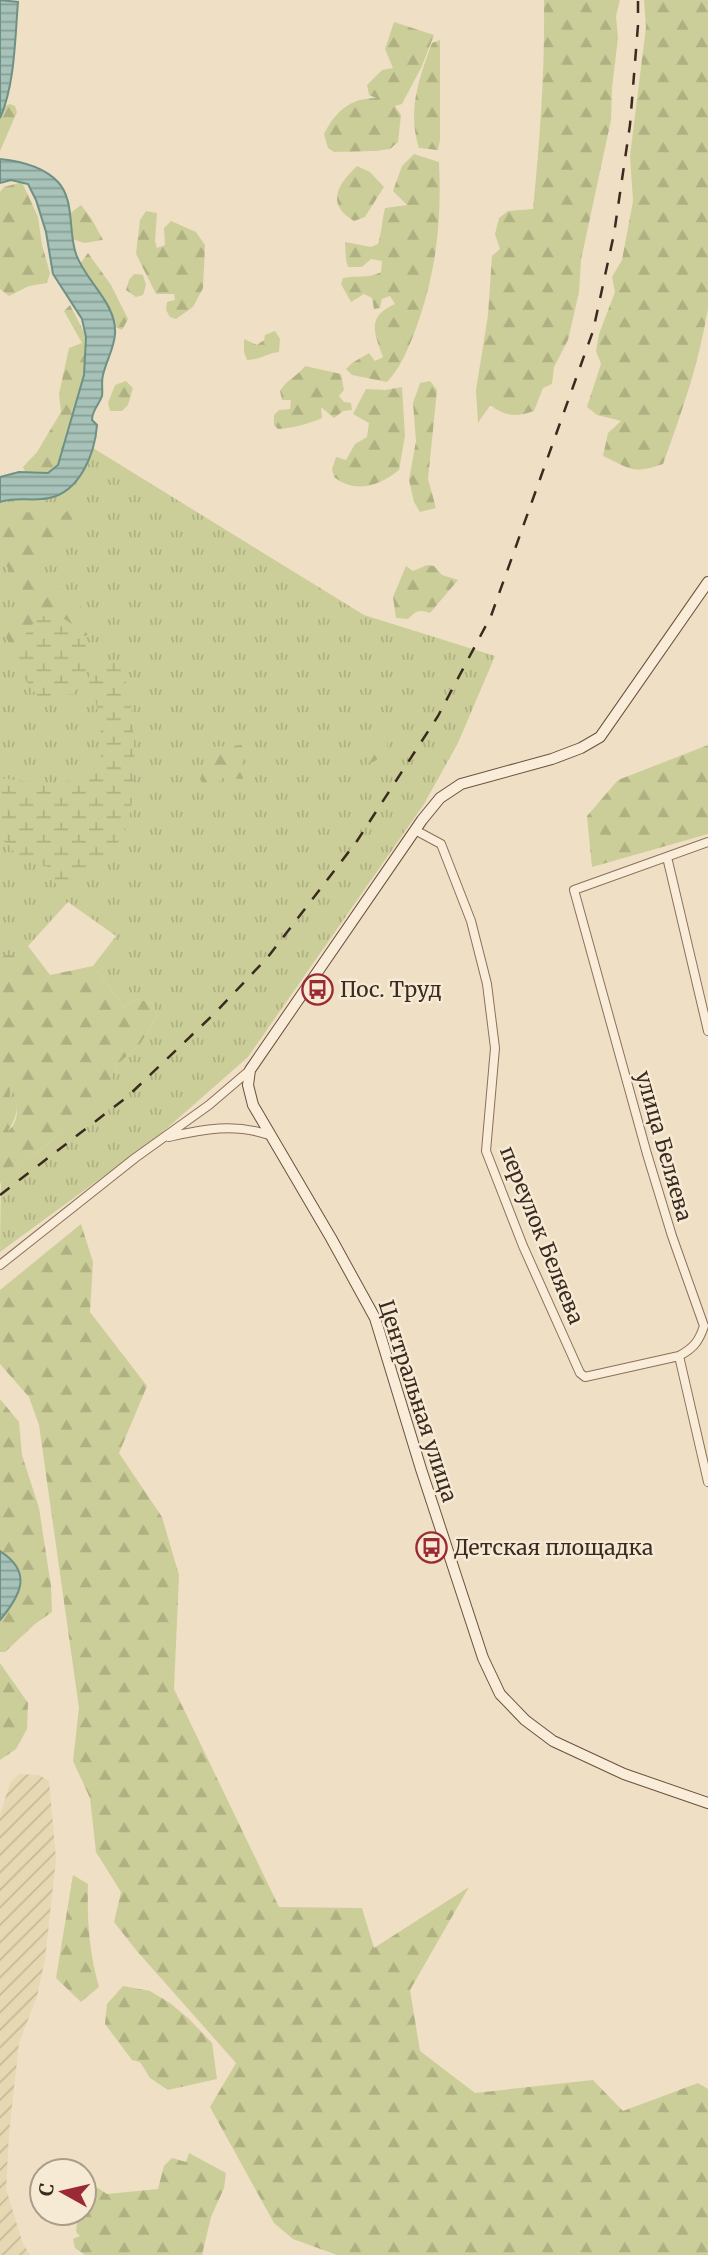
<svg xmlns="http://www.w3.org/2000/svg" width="708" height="2255" viewBox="0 0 708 2255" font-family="Merriweather,serif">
<defs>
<pattern id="farmland-furrows" width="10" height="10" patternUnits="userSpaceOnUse" patternTransform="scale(1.75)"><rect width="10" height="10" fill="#e5d8b2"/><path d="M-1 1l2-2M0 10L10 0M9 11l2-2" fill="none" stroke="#c5ba99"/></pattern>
<pattern id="grass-tufts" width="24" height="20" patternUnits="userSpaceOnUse" patternTransform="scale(1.75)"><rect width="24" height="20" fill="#ccce99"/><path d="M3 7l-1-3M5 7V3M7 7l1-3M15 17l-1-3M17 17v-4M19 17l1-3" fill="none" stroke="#b0b183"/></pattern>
<pattern id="forest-firs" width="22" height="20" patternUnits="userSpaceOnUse" patternTransform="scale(1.75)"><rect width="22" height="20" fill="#ccce99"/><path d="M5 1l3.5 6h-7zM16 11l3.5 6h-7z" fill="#b0b183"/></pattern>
<pattern id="wetland-marsh" width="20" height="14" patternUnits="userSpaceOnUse" patternTransform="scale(1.75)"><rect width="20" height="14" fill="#ccce99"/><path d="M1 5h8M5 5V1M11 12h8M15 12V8" fill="none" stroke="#b0b183"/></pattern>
<pattern id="water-rules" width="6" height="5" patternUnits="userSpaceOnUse" patternTransform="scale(1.75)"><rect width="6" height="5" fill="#a7c2b8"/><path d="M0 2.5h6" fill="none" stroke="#899e95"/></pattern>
</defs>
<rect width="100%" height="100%" fill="#efdfc5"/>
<!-- farmland -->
<path fill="url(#farmland-furrows)" d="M19 1774 39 1775 49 1781 56 1859 45 1959 37 1996 19 2043 9 2132 6 2189 23 2244 30 2255H0V1815L10 1783Z"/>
<!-- grass -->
<path fill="url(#grass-tufts)" d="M93 448 364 615 495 656 458 743 424 804 248 1057 157 1137 0 1252 1 1172 42 1149 101 1095 118 1064 141 1043 157 1016 153 1003 137 999 124 1007 93 966 116 936 68 902 28 946 50 975 22 995 0 1024V503L22 498 46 499 76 480Z
M0 1052C12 1089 31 1108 0 1140Z"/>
<!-- forest -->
<path fill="url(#forest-firs)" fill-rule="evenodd" d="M544 0H620L616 16 618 38 612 88 611 120 581 260 579 292 568 340 554 367 552 384 543 388 534 411C515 417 507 417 490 405L478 423 476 390 488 315 492 256 500 249 495 234 499 218 508 211 533 209C540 139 545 70 544 0Z
M644 0H708V308C699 364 682 411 663 464 631 475 630 468 603 456L608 433 621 421 597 415 587 407 601 364 596 351 599 334 615 292 612 277 622 260 633 201 630 156 646 27Z
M394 22 434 35 422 66 402 104 395 106 401 115 398 142 390 149 375 151 334 152 328 148 324 134C335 112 350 98 376 98L369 95 367 85 382 70 393 68 385 49Z
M440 40V140L438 150 419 148C407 111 419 78 432 43Z
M10 104 15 106 17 112 0 151V117L5 106Z
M414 154 439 162C442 221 436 275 415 331 408 349 401 367 387 382L352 375 346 369 352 363 369 353 375 361 383 357C375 334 365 317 395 304L390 296 382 299 380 308 374 309 372 298 364 294 351 302 341 284 343 278C357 275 368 279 381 272L382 261 371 259 362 267H348L346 260 345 242 371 247 378 244C382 231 382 220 385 208L407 205 393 191 402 166Z
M357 166 370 172 384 187 365 217 354 221C325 204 338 184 357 166Z
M22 182 38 217 42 245 50 273 47 283 29 286 9 296 0 289V192L4 187Z
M81 205 91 218 103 240 84 243 69 238 68 215Z
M146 211 157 213 155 241 157 248 165 245 164 228 171 221 196 232 205 245 203 288 193 307 176 319 170 317 166 310 167 302 175 300 174 294H156L136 254 140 220Z
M88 253 111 285 128 319 122 330 108 324 80 264Z
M134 274 143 275 146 285 143 295 136 297 126 290 129 280Z
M70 305 89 342 88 393 54 478 29 476 25 472 23 467 37 452 61 412 59 394 69 348 82 343 64 311Z
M275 331 280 339 279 352C267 353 260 360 247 360L244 352V339L257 345 264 340 265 335Z
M305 366 341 374 344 390 339 396 344 402 351 403 352 410 343 411 334 418 321 407 322 418C309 424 292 428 278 429L274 425V415L279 410 290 409 291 400H282L280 391C287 379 297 377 305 366Z
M126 381 133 388 128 405 122 411H110L108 403 115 385Z
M430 381 437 390 428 479 436 508 420 512 414 502 409 480 416 441 413 403 420 383Z
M402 387 405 436 399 470C379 486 356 494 334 477L332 469 336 457 346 460 355 444 367 437 369 423 353 414 366 389 385 390Z
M75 503 80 514 75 548 52 537 38 569 95 619 94 633 20 656 6 638 23 590C0 560 0 554 0 515L12 511 63 515Z
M427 565 434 566 442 575 458 580 430 613C419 609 416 611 408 619L396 618 393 597 406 566 413 571Z
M387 736C390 749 382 759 370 763L369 759 381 740Z
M242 745 243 779 222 778 213 790H206L200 779C205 768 205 758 212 747Z
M708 745V834L592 867 587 816 618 780Z
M0 955 24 956 44 973 38 983 50 975 93 966 124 1007 137 999 153 1003 157 1016 141 1043 118 1064 102 1095 42 1149 5 1170V1176L0 1184ZM10 1084C17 1099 22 1119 8 1131Z
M81 1224 93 1262 90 1312 147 1386 119 1453 162 1517 179 1575 174 1689 279 1907 362 1908 374 1948 469 1887 410 1990 420 2051 475 2093 593 2080 623 2111 698 2083 708 2089V2255H337L293 2239 274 2223 210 2107 236 2063 136 1950 114 1922 121 1892 96 1852 90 1798 73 1761 79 1708 39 1425 29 1397 0 1364V1290Z
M0 1399 19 1422 22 1455 39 1508 51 1586 52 1612 35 1624 5 1652H0Z
M0 1663 28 1703 27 1729 16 1749 0 1760Z
M73 1875 88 1884C87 1921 89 1952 99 1987L81 2002 56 1978Z
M123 1986 150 1991 170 2003 189 2019 212 2043 217 2079 168 2090 150 2078 140 2062 132 2060 105 2024 107 2004Z
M189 2153 226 2173 224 2188 211 2217 202 2255H85L75 2248 73 2239 80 2236 76 2232 78 2213H84V2179L107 2194 158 2189 164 2166 172 2158 186 2162Z"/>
<!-- wetland -->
<path fill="url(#wetland-marsh)" d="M39 616 61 617 80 629 90 647 88 671 79 673 74 694 38 697 13 663 24 636Z
M110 661H116C138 686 140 806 123 835 108 859 88 875 61 885L55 883V874L51 868 18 858 8 844 0 839V778L53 785 87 775 100 764C104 737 99 704 88 680L91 669 96 663 100 672Z"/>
<!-- water -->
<path fill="url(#water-rules)" stroke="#6d9185" stroke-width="2" d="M0 0 18 2C15 37 15 85 0 118Z
M0 159C19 161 44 167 58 182 75 200 68 232 76 254 85 281 117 303 115 334 114 349 106 361 103 375 101 382 103 389 102 396 99 405 92 410 92 420L97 425C95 453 80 492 49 498 32 502 17 496 0 502V477L19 472 48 473 58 465 84 375 86 337 82 319 53 274 46 232 36 200 28 184 11 180 0 183Z
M0 1551C33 1572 21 1595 0 1620Z"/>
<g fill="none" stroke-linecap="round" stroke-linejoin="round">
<defs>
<path id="street" d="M415 830 441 844 471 921 487 984 495 1048 486 1151 523 1246 580 1373 585 1377 679 1356
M708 842 574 890 647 1154 672 1236 704 1326C699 1341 694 1348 679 1356L708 1482
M667 857 708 1031
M169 1137C203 1129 235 1123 269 1135
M0 1265 135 1158 209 1105 250 1070"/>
<path id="secondary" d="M708 582 600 737 581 748 552 759 461 784 440 798 422 820 250 1070 248 1085 253 1105 331 1238 375 1318 421 1469 483 1658 500 1694 525 1720 553 1741 624 1774 708 1803"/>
</defs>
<!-- street casing -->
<use href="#street" stroke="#8b705b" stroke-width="10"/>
<!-- secondary casing -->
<use href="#secondary" stroke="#6c513e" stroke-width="12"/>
<!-- street -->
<use href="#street" stroke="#f9edd9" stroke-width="8"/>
<!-- secondary -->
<use href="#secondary" stroke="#f9edd9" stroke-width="10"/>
<!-- rail -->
<path stroke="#3a2a1f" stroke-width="2.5" stroke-dasharray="12 12" stroke-linecap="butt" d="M0 1195 127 1097 215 1013 268 957 357 841 438 716 491 616 593 331 614 234 630 125 638 25V0"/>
</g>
<!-- icons -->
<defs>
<symbol id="bus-ring" viewBox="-11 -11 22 22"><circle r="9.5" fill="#f6ead5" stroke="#9b2a34" stroke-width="1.5"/><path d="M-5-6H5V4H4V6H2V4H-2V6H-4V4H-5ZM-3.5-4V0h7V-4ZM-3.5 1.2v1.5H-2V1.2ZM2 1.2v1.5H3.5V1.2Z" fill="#9b2a34"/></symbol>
</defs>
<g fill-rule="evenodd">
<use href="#bus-ring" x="300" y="972" width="35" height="35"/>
<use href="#bus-ring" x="414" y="1530" width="35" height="35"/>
</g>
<g text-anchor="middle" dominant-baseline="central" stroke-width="5" stroke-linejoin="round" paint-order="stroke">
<!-- poi labels -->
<g font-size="21" fill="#3a2a1f" stroke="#f6ead5" text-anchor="start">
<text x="340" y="989">Пос. Труд</text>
<text x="454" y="1547">Детская площадка</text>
</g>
<!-- street labels -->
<g font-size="21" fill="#3a2a1f" stroke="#f6ead5">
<text transform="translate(664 1146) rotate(74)">улица Беляева</text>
<text transform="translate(542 1235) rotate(68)">переулок Беляева</text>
<text transform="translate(418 1401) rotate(72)">Центральная улица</text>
</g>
</g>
<!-- north arrow -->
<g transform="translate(63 2192) rotate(278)"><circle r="33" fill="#f6ead5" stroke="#ab9d8c" stroke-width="2"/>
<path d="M0-5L12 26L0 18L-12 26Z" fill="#9b2a34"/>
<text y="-10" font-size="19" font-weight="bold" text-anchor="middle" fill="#3a2a1f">С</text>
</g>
</svg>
